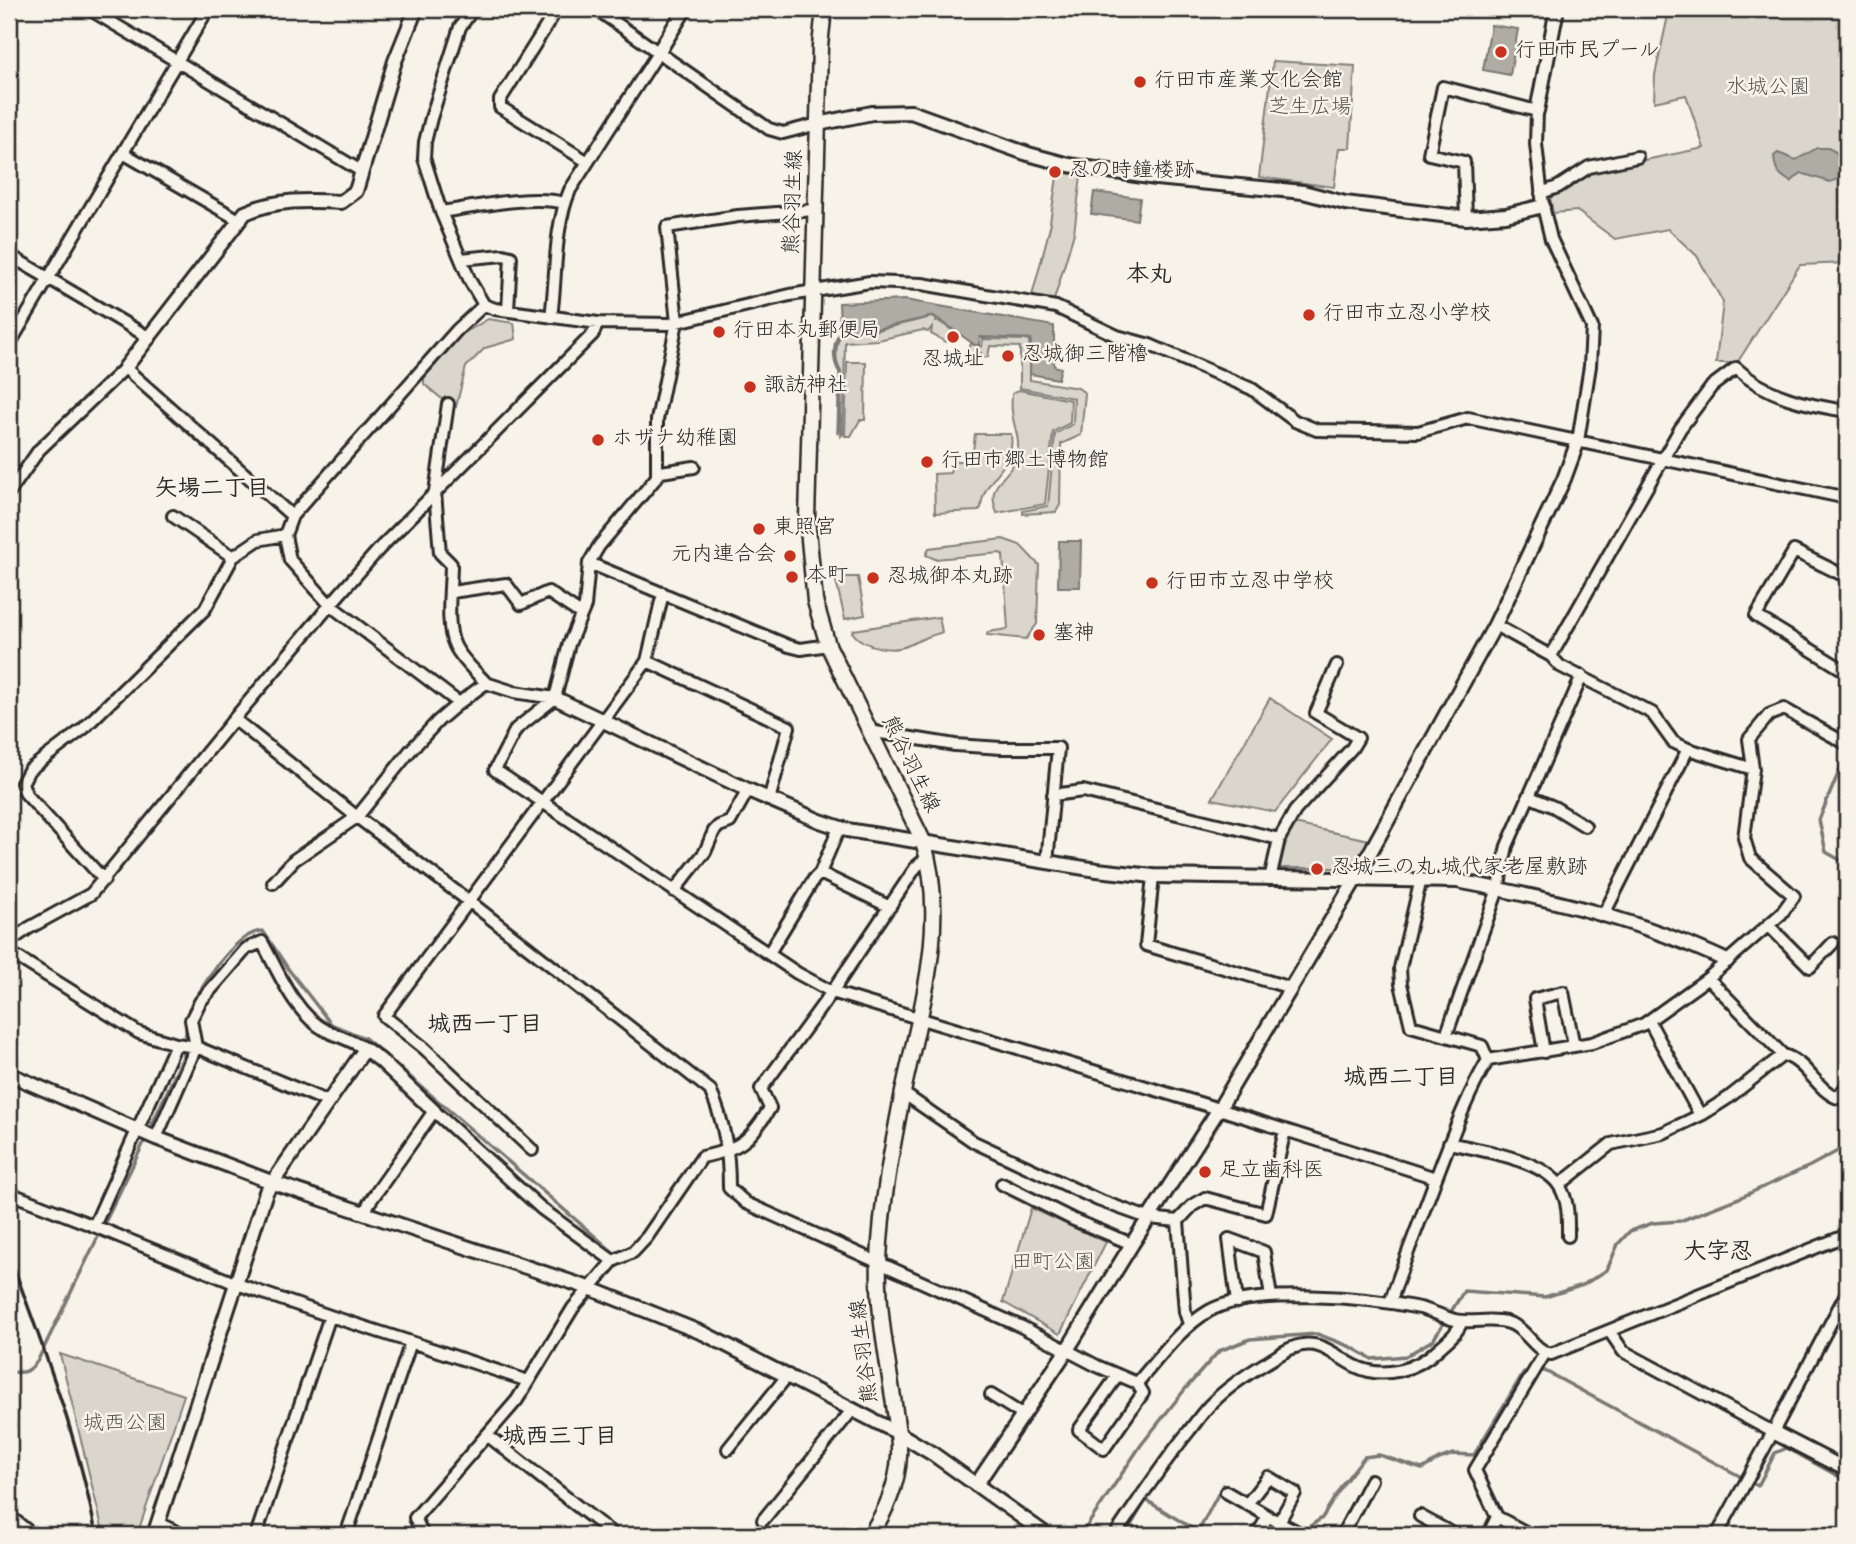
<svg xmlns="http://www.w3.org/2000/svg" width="1856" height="1544" viewBox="0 0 1856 1544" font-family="Dekko,'Klee One',sans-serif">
<rect width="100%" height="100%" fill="#f7f3e8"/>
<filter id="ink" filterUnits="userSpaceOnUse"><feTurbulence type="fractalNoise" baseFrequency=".0143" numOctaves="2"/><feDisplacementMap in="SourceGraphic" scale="14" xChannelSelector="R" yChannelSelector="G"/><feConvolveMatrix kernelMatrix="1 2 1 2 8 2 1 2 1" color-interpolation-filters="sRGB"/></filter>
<g filter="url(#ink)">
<!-- green -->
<path fill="#dad6cc" stroke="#82807c" stroke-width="2" d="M1667 9H1847V263L1800 265 1737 363H1716L1723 302 1697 256 1668 229 1615 239 1577 211 1553 213 1550 198 1591 171 1704 148 1686 95 1654 102 1655 75 1669 11Z
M1273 61 1355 66 1350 148H1339L1334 187 1259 177Z
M1058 171 1081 176 1074 233 1054 300 1032 296 1051 223 1050 222Z
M932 317 936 319V322L938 321 952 330 946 342 931 334 932 327 928 332 923 330 878 340 845 342 843 434 841 436V372C834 360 835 340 844 330L873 331Z
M488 319 514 323 516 339 485 348 466 367 456 407 448 404 424 384V378L461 335Z
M983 339 1029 340 1030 380 1078 388 1085 393 1081 435 1061 444 1060 505 1056 512 1023 514V511L1048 506 1055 434 1073 424 1074 398 1020 388V347L990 346 988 357H982L981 353 978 356 965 355 971 344 982 347Z
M847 362H866L865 420H860L851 436H845Z
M1019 390 1071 400 1070 423 1053 432 1045 504 997 513C984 480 1011 480 1017 455 1021 439 1013 426 1012 411 1011 406 1012 400 1012 394Z
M975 434H1011C1016 470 983 475 981 508L978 511 935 513 934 474 950 473 953 461H972Z
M1003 539 1020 545 1039 565 1037 624 1026 639 987 635 988 632 1008 629 1003 555 1000 553 935 559 926 555 929 548Z
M835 577H858L865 615 845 619Z
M939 617 942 632 940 633C928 636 920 640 909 645 893 653 862 647 852 632L854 630Z
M1270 698 1332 739 1275 812 1212 799Z
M1294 824 1369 840 1357 861 1344 868H1279L1287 838Z
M1031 1208 1106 1242 1060 1334 1003 1302Z
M60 1354 184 1395 137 1535H104Z"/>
<!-- water -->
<path fill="#afaca4" stroke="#7a7874" stroke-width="2" d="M1491 25 1518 29 1510 75 1483 70Z
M1817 148H1828L1836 152 1838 159 1842 161 1847 158V176L1830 182 1801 173 1791 182C1778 174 1775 171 1774 156L1778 153 1796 160Z
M1094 192 1140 198 1137 220 1091 214Z
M905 300 1054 326V366L1061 368 1058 379 1030 374 1031 339 980 337 979 345H975L934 316 872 330H840L839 303Z
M1059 541H1081L1080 587H1058Z"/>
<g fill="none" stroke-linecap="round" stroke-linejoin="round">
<!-- stream -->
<path stroke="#7a7874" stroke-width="3.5" d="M838 433 840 372C832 360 833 341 842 330
M1847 752 1819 820 1826 852 1847 864
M188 1016 189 1009C203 986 234 932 263 931L289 970 331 1024 365 1038 612 1251
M149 1131 183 1057 187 1024
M1537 1371H1545L1758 1486 1775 1453 1787 1448 1847 1481
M9 1372C24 1373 29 1373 38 1360L146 1138
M1297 1527 1306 1529 1322 1518 1343 1484 1364 1457 1379 1455 1422 1469 1439 1459 1453 1454 1474 1455 1524 1372H1530
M1081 1535 1141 1445 1186 1388 1219 1351 1250 1339 1317 1334 1351 1347 1372 1359 1406 1356 1433 1340 1464 1291 1545 1297 1583 1285 1607 1270 1618 1244 1630 1231 1653 1223 1680 1221 1739 1198 1810 1166 1847 1146
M1125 1535 1146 1500 1198 1532 1223 1485 1229 1489"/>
<defs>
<path id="minor" d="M89 9 361 171
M473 9 460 27 431 118 425 142 424 158 441 212 470 281 484 305 495 309 598 323 669 324 790 295 870 282 922 284 1056 307 1117 336 1150 345 1252 389 1295 421 1317 430 1418 432 1468 418 1847 498
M557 9 500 100V107L588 162
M596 9 769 129 783 133 818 124
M123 153 239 220
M1541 193 1558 187 1589 167 1637 157
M441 212C475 207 533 194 564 203
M1466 218 1464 162 1429 154 1443 87 1537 111 1536 144 1543 206 1551 239 1592 327 1590 366 1578 441
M9 255 150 338
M461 259 503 255 511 257 508 310
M484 305 457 330 292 516 285 535 290 560 330 605 459 703 486 683 514 692 555 698 569 644 585 606 589 563 599 546 661 472 694 467
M551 317C557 275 553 230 570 190L658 53
M598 323 593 334 380 548 330 605 234 719 357 817 470 902 710 1090C725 1123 729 1153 729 1188L746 1203 1022 1327 1097 1366 1137 1383C1159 1358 1180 1328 1209 1311 1252 1286 1371 1298 1420 1308 1432 1311 1443 1317 1455 1320 1473 1324 1491 1317 1509 1323 1526 1328 1533 1350 1551 1354L1847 1235
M9 345 208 9
M448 404 435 492 440 553 451 564C451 587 445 626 455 646 462 660 476 672 486 683
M657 477V420L677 322 667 227 738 216 815 210
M9 493 39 450 125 368 292 516
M173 516 233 557
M589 563 789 646 801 649 828 645
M1847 577 1794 551 1756 616 1847 672
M452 592 506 584 521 604 548 592 581 614
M1495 625 1551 656 1560 666 1652 713 1673 742 1688 749 1603 916
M1551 656 1680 429 1712 386 1736 368C1767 397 1807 405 1847 411
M647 661 789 727 769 800
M555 698 516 729 495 770 797 973 832 992 1219 1109 1436 1178
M869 731 955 745 1002 748H1058L1047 862
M1688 749 1753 769 1749 739 1769 715 1784 709 1847 744
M1053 795 1083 791 1279 839
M1528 796 1554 807 1585 826
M820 873 890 907
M1153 876 1146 945 1291 988
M1270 879 1279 839 1295 811 1352 748 1358 738 1316 713 1337 665
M1421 879 1400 968 1401 984 1411 1026 1482 1046 1488 1060 1592 1043 1644 1024 1708 978 1781 914 1794 896 1750 858 1744 838 1753 769
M104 880 26 794 22 783 29 770 83 729 205 609 233 557 258 540 285 535
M273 883 294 860 357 817 410 751 438 721 459 703
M674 891 705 852 714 831 719 826 730 822 748 790
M1768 925 1810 967 1833 943
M9 942 29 928 91 894 234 719
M9 952 139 1033 176 1044 94 1226 237 1284 330 1316
M769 953 814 879 820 873 839 828
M1708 978 1783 1055
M1649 1021 1700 1115
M1446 1036 1498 889 1507 846 1582 676
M176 1044 196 1047 191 1020 200 1002 246 949 262 942C279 972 294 1013 325 1030 339 1037 352 1040 365 1049
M1544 1052 1535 999 1563 992 1574 1046
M903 1093 974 1142 1098 1200 1148 1218 1178 1221 1185 1312 1189 1324
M156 1138 196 1047 329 1102
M1449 1143C1478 1150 1544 1159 1560 1187 1569 1202 1568 1219 1568 1236
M532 1150 424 1048 384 1016 647 661 663 593
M1002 1184 1074 1220 1132 1244
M1559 1185 1611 1144 1663 1133 1703 1114 1728 1098 1783 1055C1807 1061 1816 1090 1838 1098L1847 1085
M9 1193 94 1226
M365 1213 369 1203 434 1111 542 1209 613 1261
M1178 1221 1192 1206 1205 1198 1266 1214 1285 1130
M1237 1302 1229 1239 1264 1252 1271 1297
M1390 1303C1404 1260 1421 1219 1436 1178 1452 1137 1466 1097 1488 1060
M1610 1332 1623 1351 1773 1432 1847 1292
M1118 1375 1079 1430 1104 1449 1143 1393 1137 1383
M991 1395 1023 1415
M487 1435 614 1535
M728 1449 788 1375
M1226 1492 1268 1516 1257 1535
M1247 1504 1268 1477 1295 1493 1279 1522
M1420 1516 1455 1535
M1497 1517 1531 1535
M1273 1519 1304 1535
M763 1520 853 1409
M158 1523 183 1535
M256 1535 330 1316 411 1342
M346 1535 411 1342 528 1381
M423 1535 415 1518 517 1400 573 1308 613 1261 633 1252 647 1237 702 1157C740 1149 750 1141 770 1108L761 1089 832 992 916 867 928 857
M1115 1535C1139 1500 1162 1464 1189 1431 1197 1421 1204 1410 1213 1402 1228 1387 1246 1375 1264 1364 1273 1359 1282 1352 1292 1348 1320 1337 1333 1355 1355 1366 1383 1380 1417 1370 1438 1349 1447 1341 1458 1333 1462 1321
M1342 1535 1371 1480
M1488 1535 1497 1517 1475 1470 1545 1353
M1717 1535 1773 1432"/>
<path id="tertiary" d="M658 53 685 9
M1537 111 1557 9
M818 124 872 113 911 112 1028 154 1069 165 1156 178 1303 192 1345 203 1466 218 1506 215 1543 206
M125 368 245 213C275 199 309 200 341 202L356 191 395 61 416 9
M555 698 748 790 820 821 847 830 1097 870 1153 876 1457 881C1549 898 1643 921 1727 961
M9 1074 156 1138 274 1183 589 1288 705 1334 898 1433 933 1454 1047 1535
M1773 1432 1847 1470
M976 1485 1067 1350 1132 1244 1219 1109 1355 880 1495 625 1564 479 1578 441
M9 1517 31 1535
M154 1535 266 1192 365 1049 380 1060 434 1111"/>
<path id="secondary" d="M824 9 820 46 807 519 815 601 828 645 923 841C949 923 920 1011 903 1092 892 1148 881 1204 879 1261 877 1308 887 1357 894 1404 896 1421 900 1439 899 1456 898 1484 885 1513 870 1535"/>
</defs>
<!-- minor casing -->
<use href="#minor" stroke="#2b2b2b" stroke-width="16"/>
<!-- tertiary casing -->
<use href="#tertiary" stroke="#2b2b2b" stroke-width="18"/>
<!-- secondary casing -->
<use href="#secondary" stroke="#2b2b2b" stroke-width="19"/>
<!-- minor -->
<use href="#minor" stroke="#f7f3e8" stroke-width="10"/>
<!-- tertiary -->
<use href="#tertiary" stroke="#f7f3e8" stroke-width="12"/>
<!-- secondary -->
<use href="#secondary" stroke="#f7f3e8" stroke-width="14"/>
<!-- rail -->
<path stroke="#2b2b2b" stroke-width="3.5" d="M9 1254C42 1346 79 1438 96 1535"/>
</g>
</g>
<!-- markers -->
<g fill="#c8321e" stroke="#f7f3e8" stroke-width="2.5">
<circle cx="1501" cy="52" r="7"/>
<circle cx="1140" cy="82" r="7"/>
<circle cx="1055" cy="172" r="7"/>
<circle cx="1309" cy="315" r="7"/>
<circle cx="719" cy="332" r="7"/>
<circle cx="953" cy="337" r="7"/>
<circle cx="1008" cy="356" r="7"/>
<circle cx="750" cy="387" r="7"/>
<circle cx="598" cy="440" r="7"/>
<circle cx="927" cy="462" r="7"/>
<circle cx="759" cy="529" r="7"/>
<circle cx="790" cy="556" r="7"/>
<circle cx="792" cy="577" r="7"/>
<circle cx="873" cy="578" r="7"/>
<circle cx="1152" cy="583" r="7"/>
<circle cx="1039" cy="635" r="7"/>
<circle cx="1317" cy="869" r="7"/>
<circle cx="1205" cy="1172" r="7"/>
</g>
<g text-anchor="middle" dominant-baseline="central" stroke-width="5" stroke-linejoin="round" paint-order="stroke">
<!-- poi labels -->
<g font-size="21" fill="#2b2b2b" stroke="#f7f3e8" text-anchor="start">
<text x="1515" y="52">行田市民プール</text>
<text x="1154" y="82">行田市産業文化会館</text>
<text x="1069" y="172">忍の時鐘楼跡</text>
<text x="1323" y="315">行田市立忍小学校</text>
<text x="733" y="332">行田本丸郵便局</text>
<text x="1022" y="356">忍城御三階櫓</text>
<text x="953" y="361" text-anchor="middle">忍城址</text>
<text x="764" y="387">諏訪神社</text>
<text x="612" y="440">ホザナ幼稚園</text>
<text x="941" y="462">行田市郷土博物館</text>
<text x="773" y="529">東照宮</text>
<text x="776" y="556" text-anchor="end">元内連合会</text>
<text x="806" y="577">本町</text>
<text x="887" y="578">忍城御本丸跡</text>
<text x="1166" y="583">行田市立忍中学校</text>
<text x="1053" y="635">塞神</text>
<text x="1331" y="869">忍城三の丸 城代家老屋敷跡</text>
<text x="1219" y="1172">足立歯科医</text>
</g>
<!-- park labels -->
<g font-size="21" fill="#575653" stroke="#f7f3e8">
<text x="1768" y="89">水城公園</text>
<text x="1310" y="109">芝生広場</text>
<text x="1053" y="1264">田町公園</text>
<text x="125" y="1425">城西公園</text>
</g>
<!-- street labels -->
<g font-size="21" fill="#2b2b2b" stroke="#f7f3e8">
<text transform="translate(795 202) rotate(-88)">熊谷羽生線</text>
<text transform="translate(909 765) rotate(64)">熊谷羽生線</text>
<text transform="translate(866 1351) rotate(-97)">熊谷羽生線</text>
</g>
<!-- neighbourhood labels -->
<g font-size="23" font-weight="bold" fill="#2b2b2b" stroke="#f7f3e8">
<text x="1149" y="276">本丸</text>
<text x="212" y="490">矢場二丁目</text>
<text x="485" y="1026">城西一丁目</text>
<text x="1401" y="1079">城西二丁目</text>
<text x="1718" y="1253">大字忍</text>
<text x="560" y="1438">城西三丁目</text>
</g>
</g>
<!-- margin -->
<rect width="1856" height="1544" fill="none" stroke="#f7f3e8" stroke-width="35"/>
<rect x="18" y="18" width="1821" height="1509" fill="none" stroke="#2b2b2b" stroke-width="2.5" filter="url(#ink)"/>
</svg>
